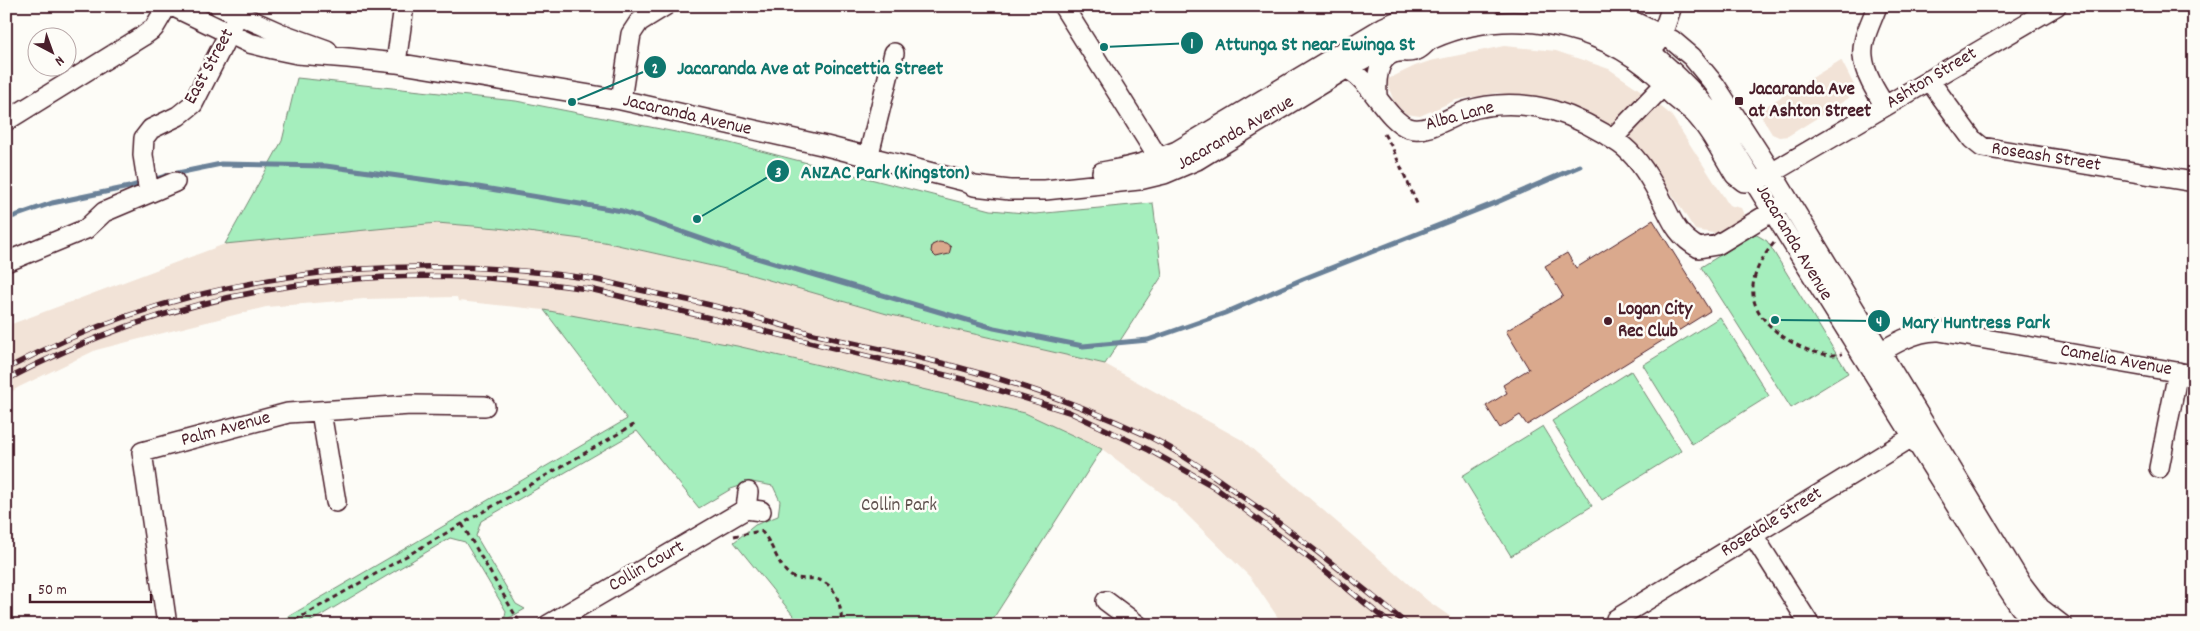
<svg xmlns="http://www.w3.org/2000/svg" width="2200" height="631" viewBox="0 0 2200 631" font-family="Dekko,sans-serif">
<rect width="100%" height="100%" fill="#fdfcf7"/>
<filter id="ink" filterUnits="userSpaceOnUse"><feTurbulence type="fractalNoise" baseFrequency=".02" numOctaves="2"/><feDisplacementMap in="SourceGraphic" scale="10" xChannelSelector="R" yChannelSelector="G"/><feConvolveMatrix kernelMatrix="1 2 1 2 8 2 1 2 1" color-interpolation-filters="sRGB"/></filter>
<g filter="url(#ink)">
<!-- built -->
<path fill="#f2e3d7" d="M1504 46 1556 51 1609 69 1643 92 1671 115 1729 205 1741 208 1745 217 1719 234 1695 230 1668 188 1627 134 1588 113 1553 100 1497 93 1456 100 1420 116 1406 114 1394 102 1386 80 1415 66 1430 61Z
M1841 60 1854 85 1849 98 1788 136 1779 137 1772 134 1758 111Z
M437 223 498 228 604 242 748 274 887 314 1105 364 1242 440 1428 601 1462 625H1283L1251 578 1175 503 1102 449 1025 413 737 346 544 310 458 301 457 297 364 299 266 307 96 350 19 387 6 395V326L9 325 225 244Z"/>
<!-- green -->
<path fill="#a5eebd" stroke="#788674" d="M297 78 516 101 722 141 991 210 1035 214 1153 203 1162 276 1105 364 887 314 748 274 604 242 498 228 437 223 225 244 282 141Z
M1755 234 1767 241 1848 373 1791 408 1701 267Z
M544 310 737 346 1025 413 1102 449 989 625H801L734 542 755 525 778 516 780 501 773 486 752 482 731 489 699 508 637 431 481 521 476 536 516 604 525 609 504 621 506 611 465 542 450 538 305 625H274L627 419Z
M1720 317 1769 396 1692 444 1643 365Z
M1631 371 1681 451 1602 500 1552 421Z
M1543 426 1592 506 1511 556 1462 476Z"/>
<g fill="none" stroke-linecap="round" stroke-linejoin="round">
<!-- stream -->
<path stroke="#6a8198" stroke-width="5" d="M6 219 52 203 129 187 173 174 221 164 326 166 478 187 622 211 757 258 994 328 1083 346 1148 340 1225 313 1303 279 1495 203 1580 166"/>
</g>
<!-- building -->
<path fill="#daa98d" stroke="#4a1f2b" d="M1653 220 1710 311 1527 425 1520 415 1500 428 1486 406 1507 393 1503 385 1529 369 1506 331 1563 296 1545 266 1567 253 1576 268Z
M939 242 946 243 951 247 949 254 936 257 931 252 932 245Z"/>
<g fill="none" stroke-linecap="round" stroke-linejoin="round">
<defs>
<path id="minor" d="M172 6 249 43 273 49 297 54 348 58 396 63 621 100 826 146 964 181 974 186 1010 190H1045L1139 180 1164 174 1197 160 1347 68 1428 24 1458 12 1489 6
M219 6 280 33 327 50
M1063 6 1159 159 1162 170
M1536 6C1615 14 1660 54 1710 111L2006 586 2020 607 2038 625
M1595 6 1614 12 1672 40 1692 57 1715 85 1772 173 2021 583 2040 608 2062 625
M1877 6C1872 21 1861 40 1863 56 1864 73 1876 92 1885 106
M1657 44 1662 35 1672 6
M396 63 404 6
M1335 68C1365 63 1382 119 1409 128 1426 134 1450 117 1466 111 1493 102 1525 103 1552 110 1575 117 1600 130 1620 144 1636 155 1650 178 1659 195 1671 217 1675 235 1699 248L1717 245 1784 204
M1929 80 1972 139 1982 147 2194 182
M1377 95C1376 81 1377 58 1394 53 1402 50 1410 54 1417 50 1423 48 1426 41 1432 39 1506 6 1598 22 1658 77 1663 81 1665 87 1669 92 1676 100 1685 105 1693 112 1710 129 1722 154 1735 175L1744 182H1756L2056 6
M1268 97 1280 96 1298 88
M621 100 631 34 639 22 665 6
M6 121 143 36 154 28 167 6
M1612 139 1664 85
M868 158 894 53
M1102 172C1128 168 1153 161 1177 151L1384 27 1431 6
M149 193 143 155 144 138 151 129 178 116 193 104 238 15
M6 262 86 229 104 212 175 182
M1871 358C1891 345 1916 330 1939 331L2194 375
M321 412 336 502
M2159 468 2178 372
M748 492 746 509 761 511
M1753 535 1810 625
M1106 601 1138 625
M1616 619 1922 431
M167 625 142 452 288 413 411 405 485 406
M548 625 746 509"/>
</defs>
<!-- minor casing -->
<use href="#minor" stroke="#4a1f2b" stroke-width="22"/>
<!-- path -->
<path stroke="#4a1f2b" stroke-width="3" stroke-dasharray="5 4" stroke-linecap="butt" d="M1384 134 1392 147 1418 206
M1774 243C1762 257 1751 276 1753 295 1756 328 1812 361 1842 354
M462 524 521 625
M734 536 761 531C773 543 778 567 791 576 798 580 807 578 815 579 837 583 841 605 842 625
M287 625 635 424"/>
<!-- minor -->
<use href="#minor" stroke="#fdfcf7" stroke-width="19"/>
<defs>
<path id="rail" d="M6 369C185 273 386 250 586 278 606 281 625 287 645 291 672 297 699 302 726 309 753 316 779 325 806 332 860 346 915 355 968 370 1031 387 1093 410 1152 438 1185 455 1217 478 1247 500 1303 539 1355 581 1408 625
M6 380C150 303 303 271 466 277 507 278 548 284 590 289L966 380 1069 412 1149 450 1213 486 1312 560 1392 625"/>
</defs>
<!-- rail casing -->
<use href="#rail" stroke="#4a1f2b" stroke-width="5.5"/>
<!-- rail -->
<use href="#rail" stroke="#fdfcf7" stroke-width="4" stroke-dasharray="11" stroke-linecap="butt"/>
</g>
</g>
<!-- markers -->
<g fill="#4a1f2b" stroke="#fdfcf7" stroke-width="2">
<rect x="1734" y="96" width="10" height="10" rx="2.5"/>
<circle cx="1608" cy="321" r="5"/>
</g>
<g text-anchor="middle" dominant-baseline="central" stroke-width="5" stroke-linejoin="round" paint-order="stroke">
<!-- street labels -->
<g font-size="19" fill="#4a1f2b" stroke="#fdfcf7">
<text transform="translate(210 67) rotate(-61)">East Street</text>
<text transform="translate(1932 79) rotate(-31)">Ashton Street</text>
<text transform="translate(687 116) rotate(13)">Jacaranda Avenue</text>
<text transform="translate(1460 117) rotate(-15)">Alba Lane</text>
<text transform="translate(1236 134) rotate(-30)">Jacaranda Avenue</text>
<text transform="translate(2046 158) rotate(9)">Roseash Street</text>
<text transform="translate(1793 243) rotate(59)">Jacaranda Avenue</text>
<text transform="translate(2116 361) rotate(10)">Camelia Avenue</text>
<text transform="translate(226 430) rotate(-15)">Palm Avenue</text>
<text transform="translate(1772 523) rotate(-32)">Rosedale Street</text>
<text transform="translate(647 567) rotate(-30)">Collin Court</text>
</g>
<!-- poi labels -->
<g font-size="19" font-weight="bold" fill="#4a1f2b" stroke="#fdfcf7" text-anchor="start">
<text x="1749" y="90">Jacaranda Ave<tspan x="1749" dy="22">at Ashton Street</tspan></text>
<text x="1618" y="310">Logan City<tspan x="1618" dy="22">Rec Club</tspan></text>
</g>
<!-- park labels -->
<g font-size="19" fill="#615350" stroke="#fdfcf7">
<text x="899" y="506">Collin Park</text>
</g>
</g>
<!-- callouts -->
<path fill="none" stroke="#0f766e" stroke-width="2" d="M1104 47L1192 43M572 102L655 67M697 219L778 171M1775 320L1879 321"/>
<g fill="#0f766e" stroke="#fdfcf7" stroke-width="2">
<circle cx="1104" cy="47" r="5"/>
<circle cx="572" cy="102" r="5"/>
<circle cx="697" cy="219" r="5"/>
<circle cx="1775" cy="320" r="5"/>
<circle cx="1192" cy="43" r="12"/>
<circle cx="655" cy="67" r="12"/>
<circle cx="778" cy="171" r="12"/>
<circle cx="1879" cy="321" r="12"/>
</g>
<g font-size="15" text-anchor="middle" font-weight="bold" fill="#fff">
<text x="1192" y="48">1</text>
<text x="655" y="73">2</text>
<text x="778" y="177">3</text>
<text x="1879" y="326">4</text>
</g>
<g font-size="20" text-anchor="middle" font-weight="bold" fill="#0f766e" stroke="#fdfcf7" stroke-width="5" stroke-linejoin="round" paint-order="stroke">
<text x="1315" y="50">Attunga St near Ewinga St</text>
<text x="810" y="74">Jacaranda Ave at Poincettia Street</text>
<text x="885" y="178">ANZAC Park (Kingston)</text>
<text x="1976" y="328">Mary Huntress Park</text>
</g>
<!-- margin -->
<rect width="2200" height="631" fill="none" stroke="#fdfcf7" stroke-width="25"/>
<rect x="12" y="12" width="2175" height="606" fill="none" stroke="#4a1f2b" stroke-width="2" filter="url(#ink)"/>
<!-- north arrow -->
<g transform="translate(52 52) rotate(139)"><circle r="24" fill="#fdfcf7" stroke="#b5a4a5"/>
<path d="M0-4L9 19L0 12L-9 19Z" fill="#4a1f2b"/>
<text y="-8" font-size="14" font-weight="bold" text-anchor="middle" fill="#4a1f2b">N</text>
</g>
<!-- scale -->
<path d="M30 594v8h121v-8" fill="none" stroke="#4a1f2b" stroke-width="2.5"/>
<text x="38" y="594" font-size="15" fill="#4a1f2b" stroke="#fdfcf7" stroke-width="4" paint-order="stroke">50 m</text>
</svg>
